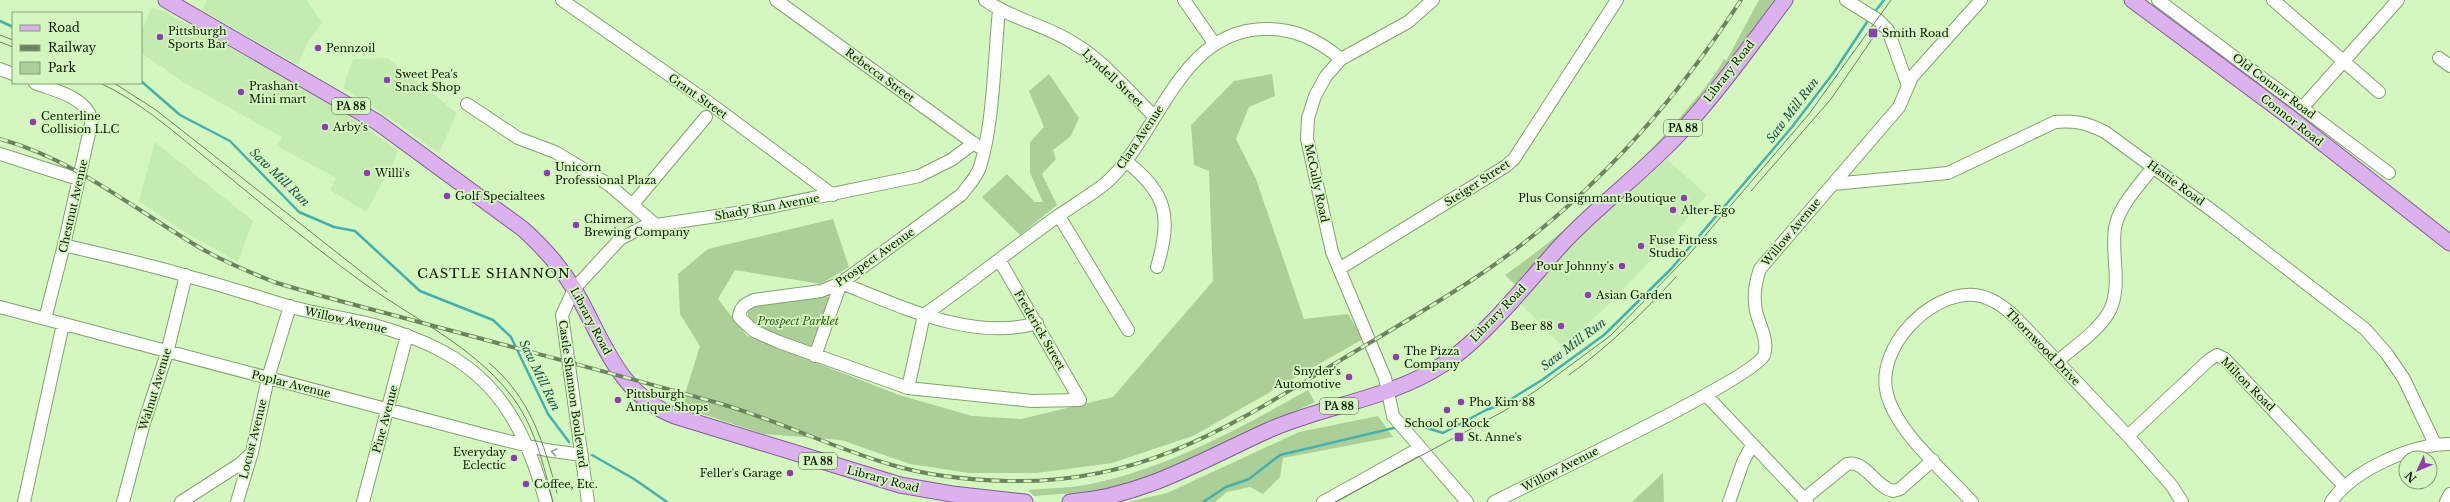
<svg xmlns="http://www.w3.org/2000/svg" width="2450" height="502" viewBox="0 0 2450 502" font-family="'Libre Baskerville',serif">
<rect width="100%" height="100%" fill="#d4f7c0"/>
<!-- built -->
<path fill="#c5ecb0" d="M207 0H307L322 23 307 44 298 65 202 10Z
M152 8 163 11 229 46 336 108 398 150 394 162 366 212 330 190 336 178 277 146 282 137 185 83 141 53V31Z
M387 58 457 113 439 153 391 119 343 88 353 59Z
M155 142 253 221 238 262 188 234 139 201Z
M1667 159 1707 195 1658 253 1609 304 1563 347 1518 301 1583 234Z"/>
<!-- green -->
<path fill="#accf98" d="M1759 0H1774C1738 51 1701 102 1658 148 1613 196 1560 236 1516 285L1505 275C1570 229 1630 176 1682 115 1697 97 1713 80 1724 59L1726 61Z
M1049 74 1079 118 1071 136 1053 150 1056 159 1042 174 1057 205 1020 235 982 197 1007 174 1035 202H1043L1030 173V142L1044 127 1029 91Z
M1272 74 1275 96 1249 107 1236 139 1256 179 1304 319 1348 314 1363 339 1193 436 1112 463 1037 473H969L910 464 841 440 763 434 681 407 700 346 680 314 678 274 708 249 833 219 849 267 821 284 735 270 718 299 747 336 899 395 972 416 1021 419 1113 397 1213 281 1209 171 1194 165 1191 125 1234 81Z
M825 294 830 300 813 350 771 334 748 319V312L759 304Z
M1308 390 1315 402 1175 467 1112 490 1034 496 1028 490C1050 488 1074 488 1095 483 1172 466 1240 428 1308 390Z
M1378 416 1393 437 1283 458 1280 477 1263 494 1250 487 1227 492 1215 502H1128L1167 493 1299 432Z
M1663 473 1664 502H1631H1632Z"/>
<g fill="none" stroke-linecap="round" stroke-linejoin="round">
<!-- stream -->
<path stroke="#45b0af" stroke-width="2.5" d="M1873 14 1884 0
M0 21 13 27
M141 81 180 115 230 141 299 212 334 227 355 231 420 291 493 320 511 337 548 414 569 442
M1405 424 1408 422 1443 433 1486 410 1503 404 1542 380 1604 335 1671 269 1792 127 1834 72 1869 19
M592 455 634 479 667 502
M1203 502 1226 487 1249 479 1280 455 1398 427"/>
<defs>
<path id="minor" d="M562 0 715 107 833 195
M776 0 979 147
M985 0C1013 20 1047 25 1075 44 1105 62 1129 92 1154 116
M1184 0 1214 43
M1433 0 1408 22 1341 59 1326 76 1315 96 1308 118 1307 139 1332 252 1385 378 1393 416 1467 502
M1846 0 1878 20 1888 30 1908 86
M2158 0 2389 173
M2273 0 2379 92
M999 10C994 59 994 121 980 167 976 178 968 186 961 195L841 283 821 291 754 300C745 304 740 307 739 317L754 331 779 342 908 388 1032 401 1080 400 1000 261
M2439 58 2450 66
M0 69 13 74
M35 83C55 91 85 96 92 120L64 245 45 319
M467 104 518 138 555 152 608 184 656 225
M2302 108 2398 0
M0 154 78 179
M1126 161C1167 194 1172 216 1157 267
M1833 184 1948 173 2055 122C2075 120 2087 123 2105 132L2214 212 2365 329 2387 354 2404 379 2435 444
M633 204 706 117
M1059 216 1128 330
M64 245C105 255 147 264 187 276 221 285 255 296 288 306 316 314 346 318 374 325 478 354 517 399 546 502
M1339 269 1506 166 1514 159 1617 0
M0 307 492 437 546 450 582 455
M815 356 841 283C900 306 973 342 1037 323
M2058 361C2075 346 2100 330 2110 310 2122 285 2111 255 2115 228 2119 205 2140 185 2153 167
M908 388 924 315C970 283 1013 248 1058 216 1074 205 1091 195 1106 183 1159 136 1178 31 1264 29 1295 28 1318 40 1341 59
M1706 395 1807 502
M2128 436 2209 360 2217 355 2225 359 2344 486
M1804 499 1847 464C1866 460 1875 487 1893 491L1900 489 1933 460
M24 502 63 324
M123 502 144 423 167 353 186 275
M181 502 240 464 252 453
M237 502 252 452 268 378 290 306
M363 502 407 335
M588 502 562 315 574 289 620 239 643 227 750 211 919 176 951 160 974 143
M1323 502 1420 448
M1494 502C1531 483 1755 378 1764 355 1769 341 1759 324 1756 311 1753 296 1755 283 1760 269L1899 107 1912 77 1981 0
M1729 502 1743 462 1752 445
M1972 502C1945 472 1897 433 1887 394 1875 348 1930 291 1975 295 1992 297 2005 307 2017 319L2128 436 2172 486 2182 502
M2331 502C2353 470 2412 444 2450 444
M2446 502 2450 494"/>
<path id="major" d="M166 0 377 122 523 229C543 247 560 266 574 289 603 338 616 393 675 416L900 485 952 494 1025 502
M2132 0 2288 116 2450 243
M1070 502C1143 497 1204 459 1269 430 1325 405 1390 399 1442 365 1484 339 1529 280 1563 243 1599 205 1642 173 1678 135 1717 93 1751 45 1785 0"/>
</defs>
<!-- minor casing -->
<use href="#minor" stroke="#81a26e" stroke-width="14"/>
<!-- major casing -->
<use href="#major" stroke="#835a95" stroke-width="17"/>
<!-- minor -->
<use href="#minor" stroke="#fff" stroke-width="12"/>
<!-- major -->
<use href="#major" stroke="#dbb2ee" stroke-width="15"/>
<!-- tram -->
<path stroke="#6c835f" stroke-width="1" d="M0 35 13 40
M0 42 13 47
M100 83C139 101 173 131 206 158 256 199 306 241 358 279 408 316 471 344 510 394 535 425 543 464 553 502
M114 83 156 110 387 292
M1751 191 1831 99 1881 26
M489 363C530 397 544 443 557 493
M1569 375C1609 346 1643 313 1676 277
M1335 502 1504 411 1537 390 1610 336 1685 259 1809 114 1891 0"/>
<defs>
<path id="rail" d="M0 139C76 160 135 210 202 249 225 262 249 272 274 282 322 297 371 309 419 322 519 349 619 375 718 403 777 420 833 448 892 465 929 476 969 480 1008 481 1140 484 1226 429 1334 364 1384 334 1435 305 1484 272 1588 201 1673 105 1741 0"/>
</defs>
<!-- rail casing -->
<use href="#rail" stroke="#6c835f" stroke-width="4"/>
<!-- rail -->
<use href="#rail" stroke="#d4f7c0" stroke-width="2.5" stroke-dasharray="8" stroke-linecap="butt"/>
</g>
<!-- one-way arrows -->
<defs><path id="oneway-chevron" d="M-2-3.5L2.5 0L-2 3.5" fill="none" stroke-width="1.6" stroke-linecap="round" stroke-linejoin="round"/></defs>
<use stroke="#92978e" href="#oneway-chevron" transform="translate(554 452) rotate(-170)"/>
<!-- markers -->
<g fill="#8d3eae" stroke="#d4f7c0" stroke-width="1.5">
<rect x="1868" y="28" width="10" height="10" rx="2"/>
<circle cx="160" cy="37" r="4"/>
<circle cx="318" cy="48" r="4"/>
<circle cx="387" cy="80" r="4"/>
<circle cx="241" cy="92" r="4"/>
<circle cx="33" cy="122" r="4"/>
<circle cx="325" cy="127" r="4"/>
<circle cx="367" cy="173" r="4"/>
<circle cx="547" cy="173" r="4"/>
<circle cx="447" cy="196" r="4"/>
<circle cx="1684" cy="198" r="4"/>
<circle cx="1673" cy="210" r="4"/>
<circle cx="576" cy="225" r="4"/>
<circle cx="1641" cy="246" r="4"/>
<circle cx="1622" cy="266" r="4"/>
<circle cx="1588" cy="295" r="4"/>
<circle cx="1561" cy="326" r="4"/>
<circle cx="1396" cy="357" r="4"/>
<circle cx="1349" cy="377" r="4"/>
<circle cx="618" cy="400" r="4"/>
<circle cx="1461" cy="402" r="4"/>
<circle cx="1447" cy="410" r="4"/>
<rect x="1454" y="432" width="10" height="10" rx="2"/>
<circle cx="514" cy="458" r="4"/>
<circle cx="790" cy="473" r="4"/>
<circle cx="526" cy="484" r="4"/>
</g>
<g text-anchor="middle" dominant-baseline="central" stroke-width="3.5" stroke-linejoin="round" paint-order="stroke">
<!-- shield labels -->
<g fill="#d4f7c0" stroke="#485b3d" stroke-width="1">
<rect x="332" y="98" width="38" height="16" rx="3"/>
<rect x="1664" y="120" width="38" height="16" rx="3"/>
<rect x="1320" y="398" width="38" height="16" rx="3"/>
<rect x="799" y="453" width="38" height="16" rx="3"/>
</g>
<g font-size="10" font-weight="bold" fill="#0c1805">
<text x="351" y="106">PA 88</text>
<text x="1683" y="128">PA 88</text>
<text x="1339" y="406">PA 88</text>
<text x="818" y="461">PA 88</text>
</g>
<!-- poi labels -->
<g font-size="11" fill="#0c1805" stroke="#d4f7c0" text-anchor="start">
<text x="168" y="31">Pittsburgh<tspan x="168" dy="13">Sports Bar</tspan></text>
<text x="1882" y="33">Smith Road</text>
<text x="326" y="48">Pennzoil</text>
<text x="395" y="74">Sweet Pea's<tspan x="395" dy="13">Snack Shop</tspan></text>
<text x="249" y="86">Prashant<tspan x="249" dy="13">Mini mart</tspan></text>
<text x="41" y="116">Centerline<tspan x="41" dy="13">Collision LLC</tspan></text>
<text x="333" y="127">Arby's</text>
<text x="555" y="167">Unicorn<tspan x="555" dy="13">Professional Plaza</tspan></text>
<text x="375" y="173">Willi's</text>
<text x="455" y="196">Golf Specialtees</text>
<text x="1676" y="198" text-anchor="end">Plus Consignmant Boutique</text>
<text x="1681" y="210">Alter-Ego</text>
<text x="584" y="219">Chimera<tspan x="584" dy="13">Brewing Company</tspan></text>
<text x="1649" y="240">Fuse Fitness<tspan x="1649" dy="13">Studio</tspan></text>
<text x="1614" y="266" text-anchor="end">Pour Johnny's</text>
<text x="1596" y="295">Asian Garden</text>
<text x="1553" y="326" text-anchor="end">Beer 88</text>
<text x="1404" y="351">The Pizza<tspan x="1404" dy="13">Company</tspan></text>
<text x="1341" y="371" text-anchor="end">Snyder's<tspan x="1341" dy="13">Automotive</tspan></text>
<text x="626" y="394">Pittsburgh<tspan x="626" dy="13">Antique Shops</tspan></text>
<text x="1469" y="402">Pho Kim 88</text>
<text x="1447" y="423" text-anchor="middle">School of Rock</text>
<text x="1468" y="437">St. Anne's</text>
<text x="506" y="452" text-anchor="end">Everyday<tspan x="506" dy="13">Eclectic</tspan></text>
<text x="782" y="473" text-anchor="end">Feller's Garage</text>
<text x="534" y="484">Coffee, Etc.</text>
</g>
<!-- street labels -->
<g font-size="11" fill="#0c1805" stroke="#d4f7c0">
<text transform="translate(1729 71) rotate(-52)">Library Road</text>
<text transform="translate(880 75) rotate(36)">Rebecca Street</text>
<text transform="translate(1113 78) rotate(43)">Lyndell Street</text>
<text transform="translate(2274 86) rotate(37)">Old Connor Road</text>
<text transform="translate(698 96) rotate(35)">Grant Street</text>
<text transform="translate(2292 120) rotate(38)">Connor Road</text>
<text transform="translate(1140 137) rotate(-56)">Clara Avenue</text>
<text transform="translate(1317 183) rotate(78)">McCully Road</text>
<text transform="translate(1477 183) rotate(-33)">Steiger Street</text>
<text transform="translate(2176 183) rotate(36)">Hastie Road</text>
<text transform="translate(73 206) rotate(-77)">Chestnut Avenue</text>
<text transform="translate(767 207) rotate(-10)">Shady Run Avenue</text>
<text transform="translate(1791 232) rotate(-50)">Willow Avenue</text>
<text transform="translate(875 257) rotate(-35)">Prospect Avenue</text>
<text transform="translate(1498 313) rotate(-46)">Library Road</text>
<text transform="translate(346 320) rotate(13)">Willow Avenue</text>
<text transform="translate(591 321) rotate(62)">Library Road</text>
<text transform="translate(1040 330) rotate(60)">Frederick Street</text>
<text transform="translate(2043 347) rotate(46)">Thornwood Drive</text>
<text transform="translate(291 384) rotate(14)">Poplar Avenue</text>
<text transform="translate(2248 384) rotate(45)">Milton Road</text>
<text transform="translate(155 389) rotate(-73)">Walnut Avenue</text>
<text transform="translate(573 394) rotate(82)">Castle Shannon Boulevard</text>
<text transform="translate(385 419) rotate(-75)">Pine Avenue</text>
<text transform="translate(253 439) rotate(-76)">Locust Avenue</text>
<text transform="translate(1560 469) rotate(-27)">Willow Avenue</text>
<text transform="translate(883 479) rotate(15)">Library Road</text>
</g>
<!-- park labels -->
<g font-size="11" font-style="italic" fill="#325616" stroke="#d4f7c0">
<text x="798" y="321">Prospect Parklet</text>
</g>
<!-- water labels -->
<g font-size="12" font-style="italic" fill="#21504f" stroke="#d4f7c0">
<text transform="translate(1792 110) rotate(-53)">Saw Mill Run</text>
<text transform="translate(280 177) rotate(44)">Saw Mill Run</text>
<text transform="translate(1573 344) rotate(-37)">Saw Mill Run</text>
<text transform="translate(540 375) rotate(64)">Saw Mill Run</text>
</g>
<!-- quarter labels -->
<g font-size="13" letter-spacing="1" fill="#0c1805" stroke="#d4f7c0">
<text x="494" y="273">CASTLE SHANNON</text>
</g>
</g>
<!-- legend -->
<rect x="12" y="12" width="130" height="72" fill="#d4f7c0" stroke="#849e75"/>
<rect x="20" y="25" width="20" height="6" fill="#dbb2ee" stroke="#849e75"/>
<text x="48" y="32" font-size="12" fill="#0c1805">Road</text>
<rect x="20" y="45" width="20" height="6" fill="#6c835f" stroke="#849e75"/>
<text x="48" y="52" font-size="12" fill="#0c1805">Railway</text>
<rect x="20" y="62" width="20" height="12" fill="#accf98" stroke="#849e75"/>
<text x="48" y="72" font-size="12" fill="#0c1805">Park</text>
<!-- north arrow -->
<g transform="translate(2418 470) rotate(226)"><circle r="19" fill="#d4f7c0" stroke="#849e75"/>
<path d="M0-3L7 15L0 10L-7 15Z" fill="#8d3eae"/>
<text y="-6" font-size="11" font-weight="bold" text-anchor="middle" fill="#0c1805">N</text>
</g>
</svg>
